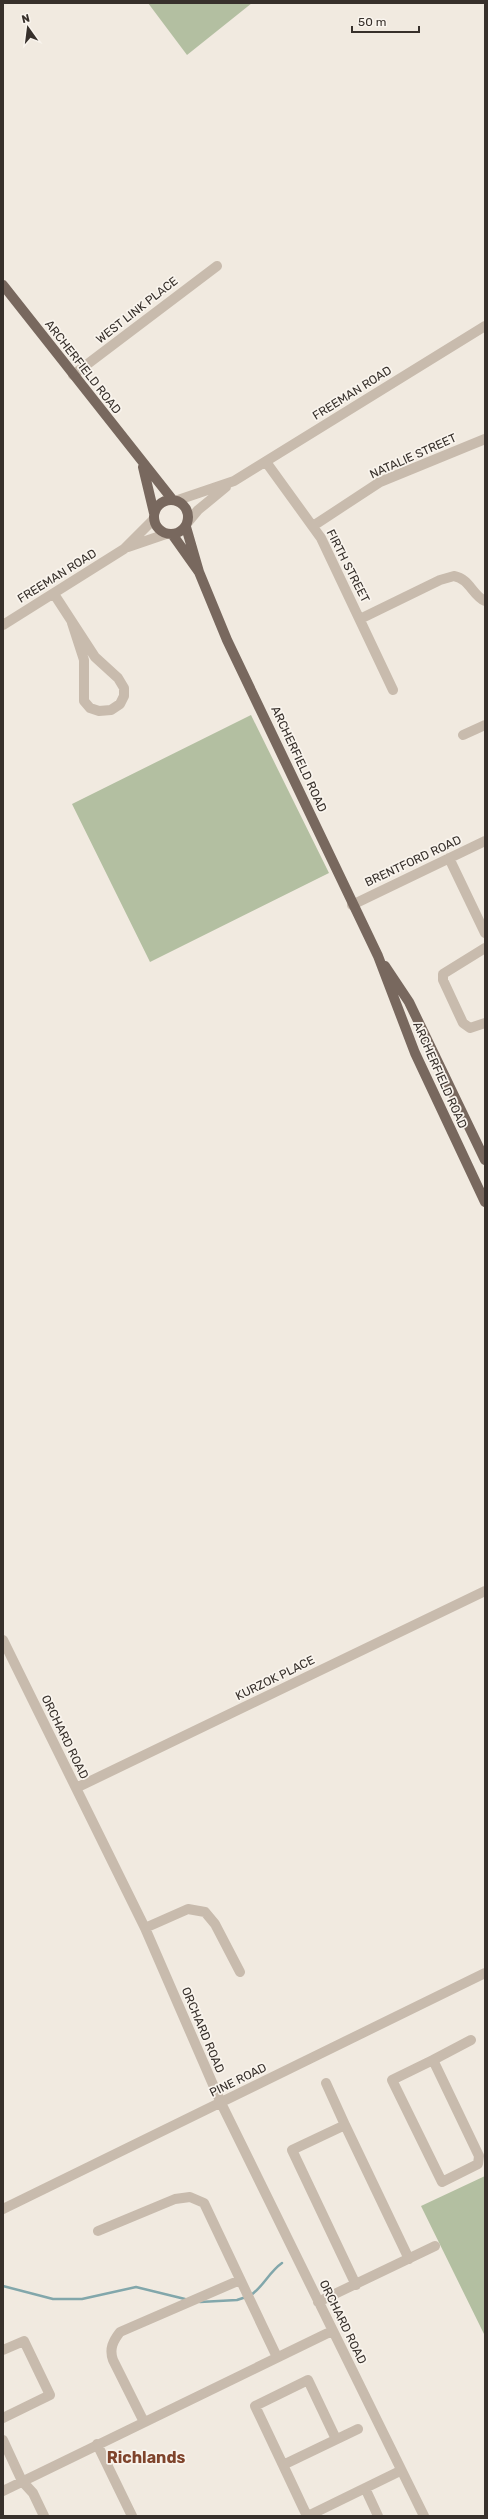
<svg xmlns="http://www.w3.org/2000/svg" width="488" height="2519" viewBox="0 0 488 2519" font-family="Rubik,sans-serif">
<rect width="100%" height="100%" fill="#f1eae0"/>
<!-- green -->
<path fill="#b3bfa1" d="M148 3H252L187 55Z
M251 715 329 873 150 962 72 804Z
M485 2176V2336L421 2206Z"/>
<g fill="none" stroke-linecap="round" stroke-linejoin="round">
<!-- stream -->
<path stroke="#82a7ab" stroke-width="2.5" d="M3 2286 53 2299H82L136 2287 185 2299
M251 2295C264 2286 269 2272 282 2263
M200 2302 237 2300 246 2297"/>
<!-- minor -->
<path stroke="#c8bbad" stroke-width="10" d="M73 375 217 266
M266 462 321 538 393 690
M178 500 234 481 485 326
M188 522 198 510 226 487
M313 526 380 482 485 439
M128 547 166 534
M54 594 95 657 118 678 124 688V696L120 704 111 710 99 711 90 708 84 701V660L72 623
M360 619 440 580 454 576C470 579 472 595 485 601
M3 625 124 549 154 519
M463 735 485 725
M449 858 485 933
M352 905 485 841
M485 948 443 974V980L463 1023 470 1028 485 1023
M3 1640 145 1928 221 2103 424 2516
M76 1788 485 1591
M145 1928 188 1909 205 1912 215 1924 240 1972
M433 2060 479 2156 478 2164 442 2182 392 2080Z
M433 2060 471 2040
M326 2083 345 2125
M3 2209 485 1973
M98 2231 175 2199 190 2197 204 2203 277 2357
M356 2285 292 2150 345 2125 409 2259
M318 2302 435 2246
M3 2350 24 2341 50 2395 3 2418
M144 2422 113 2360C109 2349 113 2341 120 2332L240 2280
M336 2439 308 2380 255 2406 283 2465 358 2429
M3 2440 22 2481 33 2493 44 2516
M97 2444 132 2516
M283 2465 307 2516
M365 2488 378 2516
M3 2491 332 2331
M308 2516 400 2471"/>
<!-- major -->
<path stroke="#78685e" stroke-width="10" d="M3 285 172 499
M143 467 154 513
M154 517a17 17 0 1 1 34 0a17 17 0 1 1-34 0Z
M186 527 199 572 227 640 378 956 415 1053 485 1202
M172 534 199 572
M385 966 409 1002 485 1160"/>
</g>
<g text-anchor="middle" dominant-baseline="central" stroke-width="3.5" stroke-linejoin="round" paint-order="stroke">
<!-- street labels -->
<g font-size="12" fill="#37302b" stroke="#f9f4ed">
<text transform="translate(137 310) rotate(-38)">WEST LINK PLACE</text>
<text transform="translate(83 367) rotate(52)">ARCHERFIELD ROAD</text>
<text transform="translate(352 393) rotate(-32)">FREEMAN ROAD</text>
<text transform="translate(413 456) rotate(-24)">NATALIE STREET</text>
<text transform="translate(348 566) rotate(63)">FIRTH STREET</text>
<text transform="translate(57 576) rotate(-32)">FREEMAN ROAD</text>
<text transform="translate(299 759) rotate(65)">ARCHERFIELD ROAD</text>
<text transform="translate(413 861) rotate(-25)">BRENTFORD ROAD</text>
<text transform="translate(440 1075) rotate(66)">ARCHERFIELD ROAD</text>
<text transform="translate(275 1678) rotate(-26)">KURZOK PLACE</text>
<text transform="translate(65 1737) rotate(64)">ORCHARD ROAD</text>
<text transform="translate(203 2030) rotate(67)">ORCHARD ROAD</text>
<text transform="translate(238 2080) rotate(-26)">PINE ROAD</text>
<text transform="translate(343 2322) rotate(64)">ORCHARD ROAD</text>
</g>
<!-- district labels -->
<g font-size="16" font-weight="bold" fill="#7f442c" stroke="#f9f4ed">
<text x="146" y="2457">Richlands</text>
</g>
</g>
<!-- border -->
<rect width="488" height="2519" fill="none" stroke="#37302b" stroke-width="8"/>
<!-- north arrow -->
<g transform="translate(28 28) rotate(346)" stroke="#f9f4ed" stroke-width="3" paint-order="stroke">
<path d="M0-3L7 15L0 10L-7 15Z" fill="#37302b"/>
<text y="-6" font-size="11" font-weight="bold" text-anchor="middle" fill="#37302b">N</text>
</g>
<!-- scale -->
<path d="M352 26v6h67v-6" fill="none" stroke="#37302b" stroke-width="2"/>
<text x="358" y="26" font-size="12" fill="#37302b" stroke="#f9f4ed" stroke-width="3" paint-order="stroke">50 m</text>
</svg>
